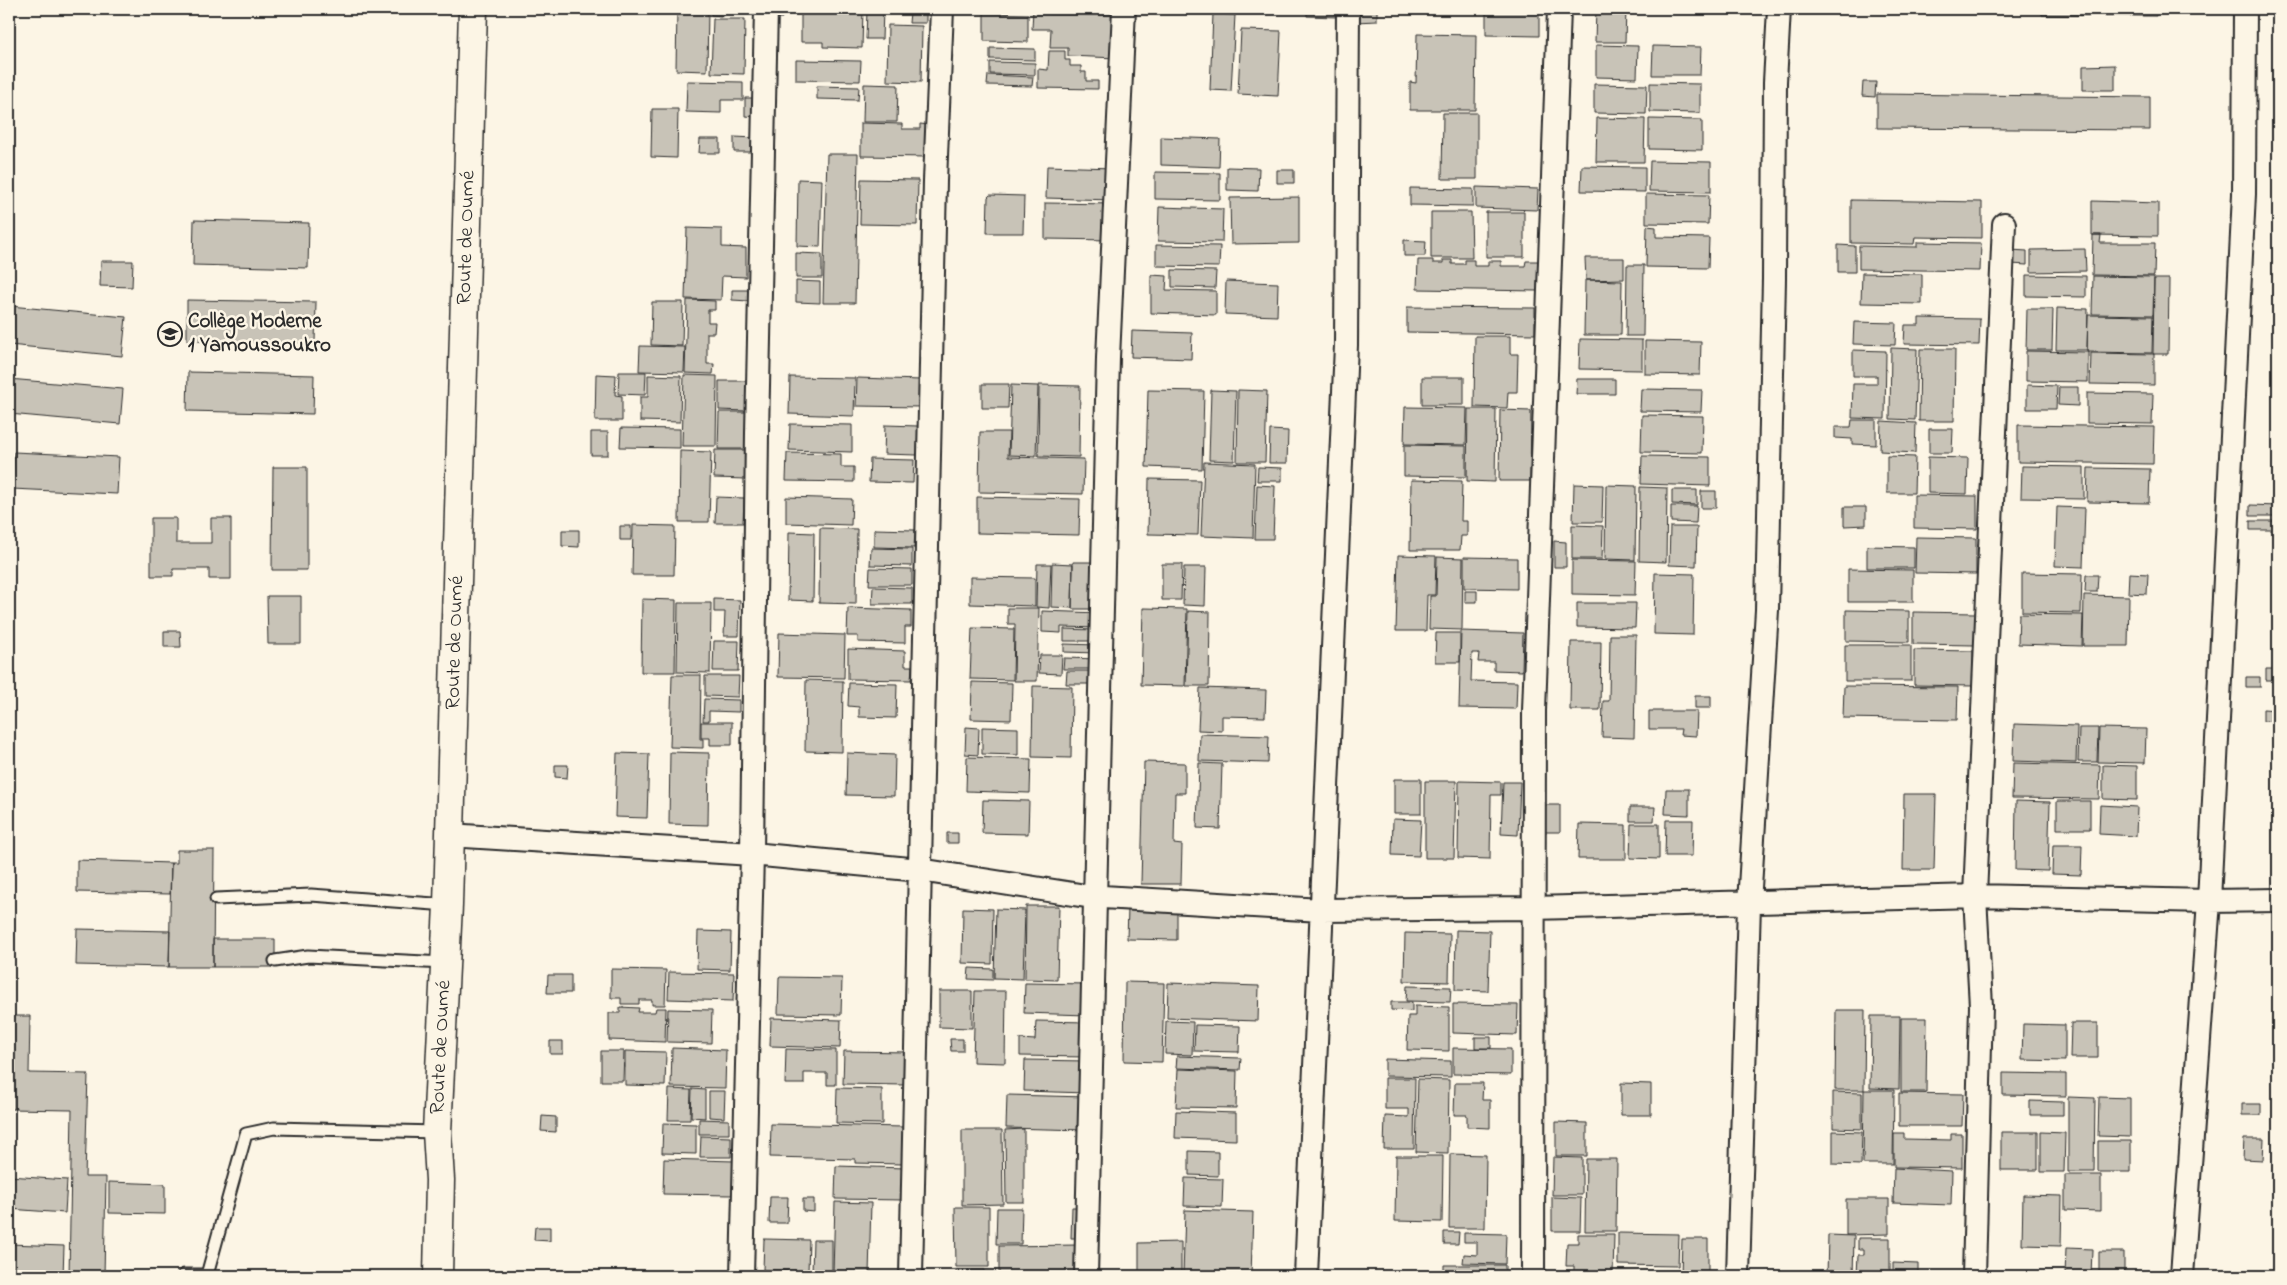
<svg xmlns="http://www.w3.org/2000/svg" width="2287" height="1285" viewBox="0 0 2287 1285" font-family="'Indie Flower',sans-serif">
<rect width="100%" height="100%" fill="#fcf5e5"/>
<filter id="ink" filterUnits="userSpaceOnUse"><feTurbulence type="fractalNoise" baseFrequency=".02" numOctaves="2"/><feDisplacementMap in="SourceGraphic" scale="10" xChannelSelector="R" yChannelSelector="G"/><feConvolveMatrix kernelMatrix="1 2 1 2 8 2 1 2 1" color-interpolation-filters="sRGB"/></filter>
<g filter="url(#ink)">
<!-- building -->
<path fill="#c8c3b7" stroke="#2b2b2b" d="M645 9H675V12H645Z
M677 9H708L707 71 676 70Z
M711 9H723V16L711 15Z
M769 9H782V18H769Z
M801 9H863L862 48 823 47V42H801Z
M1033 9H1050V14L1118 15 1117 58 1068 56V48H1050L1051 29H1032Z
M1307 9H1337V17L1307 16Z
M1354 9H1377V21L1355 22Z
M1486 9H1539V36L1486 35Z
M1596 9H1626L1625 42H1595Z
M2042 9H2156V16L2042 15Z
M867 10H883L882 39H866Z
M910 12 926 13V23H909Z
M984 13 1028 14V42L984 41Z
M1213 14 1235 15 1231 91 1210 90Z
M713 19H745L744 74 711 73Z
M888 25 922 26 921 82 887 81Z
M1241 30 1281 31 1278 96 1238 94Z
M1417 34 1476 35 1475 110H1410V82L1416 83Z
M1596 45 1638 46 1637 78 1596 77Z
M1653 46 1701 47 1700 75H1652Z
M990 48 1035 49V60L990 59Z
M1049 51H1065V60H1070V66H1081V72H1086V81H1098V89L1038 88V69L1048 70Z
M796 60 861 61 860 81 796 80Z
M990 62 1035 63V75L990 74Z
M2115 65V90H2083V66Z
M988 75 1033 77 1032 86 987 85Z
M687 81 743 82V100H721V113L686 112Z
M1863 82H1876L1875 97 1862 96Z
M1650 83 1700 84V113L1650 112Z
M864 84 898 85 897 122H863Z
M1594 84 1647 85 1646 114 1594 113Z
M817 86 859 87 858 100 817 99Z
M1877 94 2150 97V130L1877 128Z
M745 98H758L757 117 745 116Z
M652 109H678L677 158 651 157Z
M1443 113H1477V179H1442Z
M1597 118 1645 119 1644 162H1596Z
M1649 119 1702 120V150L1649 149Z
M861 123 902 124V129H920V124L929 125 928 157 861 156Z
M734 137 756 138V152H734Z
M1161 137 1220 139 1219 167 1161 165Z
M700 139H720V153H699Z
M827 154H858L855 303H823Z
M1650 161 1711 162V192L1649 191Z
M1047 166 1113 168 1112 200 1046 198Z
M1582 166 1645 167V192L1581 191Z
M1227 167 1259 168 1258 191 1227 190Z
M1277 170H1294V183H1277Z
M1155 172 1220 173V200L1155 199Z
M798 179 822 180 820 247 797 246Z
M861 179 918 180 917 225 860 224Z
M1476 187 1538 189 1537 210 1476 208Z
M1410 188 1473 189V206L1410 205Z
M1646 194 1709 195 1708 224 1646 223Z
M990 195 1024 196 1023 233H987L988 197Z
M9 196H14L13 236H9Z
M1299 197V243L1231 244 1230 198Z
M1851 200 1982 202V238L1915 237 1914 244 1851 243Z
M2092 201 2158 203V236L2092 235Z
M1045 203 1114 204 1113 240 1045 239Z
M1159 207 1223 209 1222 242 1158 241Z
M1431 212H1471L1472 258H1431Z
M1486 212H1524V257H1486Z
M194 220 309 223 308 268 193 265Z
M1647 226 1656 227V237L1709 238 1708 268 1646 267Z
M687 228 722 229V247L746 248V277L722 276 721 300 685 299Z
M2093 235H2101L2100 243H2155L2154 276 2092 275Z
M1404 240 1426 241 1425 256H1404Z
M1917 242 1981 243 1980 271 1859 269V246L1917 247Z
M1156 245 1220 246 1219 267 1156 266Z
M1838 245 1855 246V272H1838Z
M2085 249 2086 271 2031 272V250Z
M2011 250 2027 251V265L2011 264Z
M796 253 822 254V278H796Z
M1585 258H1624V279L1586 280Z
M1418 260H1433V263H1443V260H1452V264H1465V260H1474V266H1488V261H1501V266H1525L1526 261H1538L1537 291 1417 289Z
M101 261H133L132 287 100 286Z
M1627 265H1644L1643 336H1626Z
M1172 270 1216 271 1215 288 1172 287Z
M1862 273 1922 274V304L1861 303Z
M1151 275 1167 276 1166 290 1216 291V315L1151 313Z
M2026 275 2086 276V297L2026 296Z
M2093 276 2154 277 2153 315 2092 314Z
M2154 279H2169L2168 354H2153Z
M1585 280 1622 281 1621 335H1584Z
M796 281 820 282V303L796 302Z
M1226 281 1278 283 1277 316 1225 314Z
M732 290H749V301L732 300Z
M187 300 316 302 315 343 187 341Z
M687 300 715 301V310H708V322H715L714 333H707V364H714L713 374 685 373Z
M652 302H683L682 346 651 345Z
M10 306 126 317 122 356 9 345Z
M1407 307 1535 308V334L1407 332Z
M2057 308 2088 309 2087 350H2056Z
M2027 309H2053L2052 350H2026Z
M2088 315 2153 316 2152 353 2087 352Z
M1919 318 1980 319 1979 345 1904 344 1905 325H1919Z
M1854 322 1896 323 1895 345 1853 344Z
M1132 331 1192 333 1191 359 1131 357Z
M1475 336H1510V354H1518L1517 392H1508L1507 408 1474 407Z
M1580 339 1642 340V370L1579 369Z
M1645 341 1701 342 1700 375 1645 374Z
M640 346 685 347 684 372 639 371Z
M1891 348 1917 349 1915 420 1890 419Z
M1920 349H1955L1954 421H1919Z
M1853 350 1886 351 1885 419 1852 418 1853 384H1877V376H1853Z
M2026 351 2088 352V382L2026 381Z
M2091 353 2154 354V385L2090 384Z
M188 372 314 375 313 414 187 411Z
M619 372H646L645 395 618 394Z
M596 374 616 375 615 395 622 396V421H595Z
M648 375 681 376 680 422 640 421V397H648Z
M684 375 717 376 716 446H682Z
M790 377 855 378 854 416 789 414Z
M1422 377H1464V405H1422Z
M857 378 921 380V407L856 406Z
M9 379 123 389 120 424 9 414Z
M1577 379H1615V394H1576Z
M719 381H748L747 411 719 410Z
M982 384H1009L1008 408H982Z
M1011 385 1038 386 1036 456 1009 455Z
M1039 385 1080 386 1079 457 1038 456Z
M2027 385 2057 386 2056 409H2027Z
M2059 387H2078V406L2058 405Z
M1641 389 1702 390 1701 412 1640 411Z
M1148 390 1204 391 1202 469 1146 467Z
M1211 390 1236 391 1234 461 1209 460Z
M1238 390 1267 391 1265 462H1237Z
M2087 393 2153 394 2152 424 2087 423Z
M1405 407 1467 408 1466 445 1404 444Z
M1468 409H1496L1495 482 1467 481Z
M1500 410 1531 411 1530 481H1499Z
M719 412H748V449H718Z
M1642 415 1703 416 1702 453 1641 452Z
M1852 420H1876V445L1852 444V439L1835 438V427H1851Z
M1881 421 1916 423 1915 453 1880 451Z
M790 424 852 425V452L789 450Z
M885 425 918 426 917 455 884 454Z
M2018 425 2154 427 2153 464 2018 462Z
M621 428 680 429V448L620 447Z
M1929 429H1953L1952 453H1929Z
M1270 430 1288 431 1287 463H1269Z
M591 432H608V455H591Z
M980 432H1009L1008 457 1084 459 1083 494 979 492Z
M1404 445 1466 446V477L1404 476Z
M715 450H747L746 479 714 478Z
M680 451 711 452 709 522H679Z
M14 452 119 457 117 494 12 489Z
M787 453 841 454V467H854V482L786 481Z
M1642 456 1710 457V486L1641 484Z
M1887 456 1915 457 1914 493H1887Z
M1928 457 1968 458 1967 494 1928 493Z
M870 459 914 460 913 483 869 482Z
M1204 462 1255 464 1253 538 1201 536Z
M2022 466 2084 467V499L2021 498Z
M273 467H307V570H272Z
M1258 467 1282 468V481H1257Z
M2088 468 2150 469 2149 503 2087 502Z
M1149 479 1200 480 1198 535 1148 534Z
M1411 480 1462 481 1461 521H1467V536H1461L1460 550H1410Z
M1574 484 1603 485 1602 522H1573Z
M1257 485 1275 486 1273 539H1255Z
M1606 485 1636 486 1635 560 1605 559Z
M1640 487 1667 488 1666 562 1639 561Z
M1672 490H1697V505L1672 504Z
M1701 491H1716V508H1701Z
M1914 495 1977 496V529L1914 528Z
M716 497 744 498 743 523H715Z
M786 497 852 499 851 525 786 523Z
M977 497 1080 499 1079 535 977 533Z
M2250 505 2278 506V516H2250Z
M1671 506H1697L1696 523 1671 522Z
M1844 507H1866V525L1844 526Z
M2057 507 2085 508 2083 567 2055 566Z
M151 518H176V543H211V518H231V579H209V569H173V576H151Z
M2250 521H2278V530H2250Z
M633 525 675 526 674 575H632Z
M1572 525 1603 526 1602 559H1572Z
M620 526H631V540H620Z
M1670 527H1697L1696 566 1669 565Z
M820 528 857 529 856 604 819 603Z
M874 529 915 530 914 548 874 547Z
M562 530H579V547L562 546Z
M789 532 814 533 813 601 788 600Z
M1916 537 1976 538V574L1915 573Z
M1554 541 1566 542V567H1554Z
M1867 546 1914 547V568H1867Z
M871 548 912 549V566L870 565Z
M1398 555 1436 556 1435 595H1427L1426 631H1396Z
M1437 557 1463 558 1462 630 1429 629 1430 596H1436Z
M1464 557 1517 558V589L1464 588Z
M1572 560 1636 561 1635 595 1572 594Z
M1073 562H1097L1096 609H1072Z
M1052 563 1073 564 1072 608 1051 607Z
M1037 564H1051L1049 608 1036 607Z
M1162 564H1182L1181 600H1162Z
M1184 567H1206L1205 606 1183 605Z
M870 568 912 569V585H869Z
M1848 569 1913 570V602H1848Z
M1655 573 1694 574 1693 635 1654 634Z
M2022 573 2082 574 2081 613 2022 612Z
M2129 573 2148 574 2147 594 2128 593Z
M2086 575H2098L2097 592H2085Z
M970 577 1035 578V606L970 604Z
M873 587 912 588V604H872Z
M1465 591H1477V602H1465Z
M2084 595 2129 596 2128 646H2083Z
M267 596H301V644H268Z
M642 599 676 600 675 672H641Z
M714 599 740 600 739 636H724L725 612H714Z
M678 603H711L710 673 677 672Z
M1577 603H1636L1635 628 1577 627Z
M848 608 911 610V627H905V643L858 642V636H847Z
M1008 608H1039L1037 681H1014L1015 624H1008Z
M1143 608 1187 609 1185 686 1141 685Z
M1846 610 1909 611V642L1846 641Z
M1042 611 1100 613V628L1061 627V633L1042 632Z
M1188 611 1210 612 1209 686H1186Z
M1913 612 1976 613 1975 645 1913 644Z
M2019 614 2083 615 2082 646 2018 644Z
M972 628 1014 629 1013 680 970 679Z
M1064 629 1094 630V641H1064Z
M164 631H180L181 647H164Z
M1461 631 1523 633 1522 671 1494 670V662H1478L1479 653H1472L1471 681 1517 682 1516 709 1459 708Z
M779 633 845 635 844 678 778 677Z
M1436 633H1460V662H1435Z
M1610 635H1636L1634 738 1602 737 1603 701H1609Z
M714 641H739L738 671H713Z
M1571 642H1601L1600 710H1570Z
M1064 644 1097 645 1096 653 1064 652Z
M1845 645H1911V681H1845Z
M848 649 905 651V666H912L911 680 848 679Z
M1914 650 1973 651V686L1914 685Z
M1040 655H1062L1061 674 1039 673Z
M1064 658 1099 659V669H1063Z
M2266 669H2278V680H2266Z
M1067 671H1092V684H1066Z
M672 675H701L700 739H703V748L670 747Z
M705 676H739L738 697 705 696Z
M2246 677H2260V687H2246Z
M806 680 843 681 842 752 805 751Z
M972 682 1012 683 1011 720 971 719Z
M849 683 897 684 896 718 859 717V707L848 706Z
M1033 686 1072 687 1071 758 1032 757Z
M1844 686 1958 687 1957 720 1843 718Z
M1200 688 1266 690 1265 717 1222 716V731L1198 730Z
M1695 696H1711V708H1695Z
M704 699 739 700V712L709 711V721H703Z
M2263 709 2278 710V722L2263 721Z
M1649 711H1697L1696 736 1680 735 1681 729H1649Z
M701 722H732V745H710V738H701Z
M2014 724 2077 726 2076 763 2013 761Z
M966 727 979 728 978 755 965 754Z
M982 727 1018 728V755L982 754Z
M2079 728H2098L2097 762H2078Z
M2099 728 2146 729 2145 763 2098 762Z
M1200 734 1269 736 1268 763 1199 761Z
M670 752 709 753 708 825 669 824Z
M617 753 649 754 647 818 615 817Z
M847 753 895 755 894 796 846 795Z
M967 757 1031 759 1030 793 966 791Z
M1144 762 1185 763V793H1175L1174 844 1182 845 1181 884H1141Z
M1199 763 1222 764 1220 829 1197 828Z
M2013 763 2100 765 2099 799 2012 798Z
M555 765H568L567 778 555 777Z
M2103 765 2137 766V800L2103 799Z
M1394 779H1421V814H1394Z
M1425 781H1456L1454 858H1425Z
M1459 781 1501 782V795H1491L1490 859 1458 858Z
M1503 782H1520L1518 835 1501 834Z
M1666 789H1689V815L1665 814Z
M1904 794H1936L1934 870H1903Z
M983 800 1029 801 1028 834 982 833Z
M2016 801 2050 802 2048 871 2015 870Z
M2057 801H2090V829H2057Z
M1542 805H1560V832H1541Z
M2100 805 2137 807 2136 836 2099 834Z
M1630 807H1655L1654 821H1630Z
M1393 819 1421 820 1419 856 1392 855Z
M1666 820H1693L1692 856H1665Z
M1579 824 1626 825V859H1578Z
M1631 824H1659V859L1630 858Z
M947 833H958V843H947Z
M2053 845H2082L2081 875 2052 874Z
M177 850H214L213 967H169L171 863H177Z
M77 860 171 863 170 894 77 892Z
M1026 906H1059L1057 980 1025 979Z
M963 908 993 909 992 964 962 963Z
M1128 908 1177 909V940L1127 939Z
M996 909 1025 910 1023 979 994 978Z
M77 929 170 931 169 967 76 965Z
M1456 930 1490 931 1488 991 1455 990Z
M698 931 731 932 730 970 697 969Z
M1405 933 1450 934 1449 982 1404 981Z
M213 939H275V967H213Z
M969 968 993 969V980L968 979Z
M611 969 666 970 665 1005H652V1000H639V1004H621V998H611Z
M669 972 734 973 733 1001 668 999Z
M548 975H571V993H547Z
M779 977 842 978 841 1015 778 1014Z
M1125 982 1164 983 1162 1062 1124 1061Z
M1025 983 1088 984 1087 1015 1024 1013Z
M1168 983 1259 986 1258 1021 1167 1018Z
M1407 986 1451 987 1450 1002 1406 1001Z
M939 991H972V1028L939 1027Z
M975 991H1006L1005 1063 973 1062Z
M1391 1002H1412V1011L1391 1010Z
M1453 1004 1518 1005 1517 1035 1453 1033Z
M1415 1006 1449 1007V1051L1407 1050 1408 1016H1415Z
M620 1007 639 1008 638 1012H655L656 1008H666L665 1042 609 1040V1013H620Z
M668 1009 712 1010 711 1043 667 1042Z
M1836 1010H1865L1864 1090H1835Z
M9 1016H30L29 1073 88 1074 85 1177H106L104 1276H69L72 1110 9 1109Z
M1871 1016H1900L1899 1089 1870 1088Z
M771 1018 841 1020 840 1048 770 1046Z
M1901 1018H1927L1926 1092H1901Z
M1036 1021 1088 1022 1087 1057 1020 1056V1039L1035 1040Z
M1166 1021 1193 1022 1192 1055 1165 1054Z
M2071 1023H2098V1058H2070Z
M2023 1024 2065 1025V1061L2022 1060Z
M1195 1025 1240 1026 1239 1052 1194 1051Z
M2277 1034H2278V1096H2276Z
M1475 1037H1491V1048H1475Z
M950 1039H963V1051H951Z
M550 1041H563V1054H550Z
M672 1048 726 1050 725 1088 671 1087Z
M1453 1048 1511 1049V1075L1453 1074Z
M786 1049 836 1050V1085H827V1073H804V1084H785Z
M601 1051H624L623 1081H601Z
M625 1051 666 1052 665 1086 625 1085Z
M844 1051 907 1052 906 1085 843 1084Z
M1177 1056 1241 1058 1240 1070 1176 1068Z
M1385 1059 1451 1061V1077L1385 1076Z
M1025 1060 1087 1061 1086 1093 1024 1091Z
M1178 1069 1237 1071 1236 1108 1176 1107Z
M2003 1073 2066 1074V1096L2003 1095Z
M1385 1078H1415L1414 1149H1384L1385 1116 1409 1117V1109H1385Z
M1418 1079 1449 1080 1448 1153 1416 1152Z
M1455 1083H1483L1482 1100H1490V1128L1467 1127V1115H1454Z
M1621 1083 1651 1084V1115H1621Z
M837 1088 882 1089V1124L836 1123Z
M669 1089 691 1090 690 1120H668Z
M692 1089 705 1090V1118L691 1117Z
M1864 1090H1894L1893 1164H1863Z
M709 1091H725L724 1118 709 1117Z
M1833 1092 1862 1093V1129L1833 1128Z
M1899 1093 1963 1094 1962 1126H1899Z
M1007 1095 1087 1097 1086 1130 1006 1128Z
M2068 1097 2095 1098 2094 1172H2068Z
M2099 1097 2130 1098V1137L2098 1136Z
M2030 1101 2063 1102V1115H2030Z
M2242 1104H2261V1115H2242Z
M1176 1111 1236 1113V1140L1175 1138Z
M542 1116 556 1117V1132L541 1131Z
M699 1119 729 1120V1134H699Z
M1556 1122 1587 1123V1156H1556Z
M663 1123 696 1124V1154L662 1153Z
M771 1124 903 1127 902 1164 855 1163V1159L770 1157Z
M1024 1129V1202H1006L1005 1130Z
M962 1130H1002L1003 1204 962 1205Z
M1833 1131 1862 1132 1861 1165 1833 1164Z
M2001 1132H2038V1170H2001Z
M2041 1132 2065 1133 2064 1172H2041Z
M1894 1133H1904V1139L1951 1140V1134H1962V1168L1894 1167Z
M701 1136 731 1137V1157H700Z
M2244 1139H2264L2263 1160 2243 1159Z
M2098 1141H2131V1172H2098Z
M1189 1151 1218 1152V1176L1189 1175Z
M1450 1154 1486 1155 1485 1228H1449Z
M1396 1156H1443L1442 1222 1395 1221Z
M1553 1157 1582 1158V1195H1552Z
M664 1159 734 1161 733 1195 663 1194Z
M1586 1159H1617L1616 1231H1585Z
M836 1166 906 1168 905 1200 835 1199Z
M1894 1168 1952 1171 1951 1205 1893 1203Z
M2065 1175H2101V1211L2065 1210Z
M9 1176 67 1180 65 1213 9 1209Z
M1185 1178 1223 1179 1222 1207 1184 1206Z
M2277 1178H2278V1252H2276Z
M109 1182 165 1184V1214L109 1213Z
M2023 1195 2062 1196 2061 1246 2022 1245Z
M770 1197H788L787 1223H769Z
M1552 1197 1581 1198 1580 1231H1552Z
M803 1199H814V1212L803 1211Z
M1846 1199H1889V1234L1846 1235Z
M835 1202 871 1203 869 1274 833 1273Z
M955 1207H989V1267H956Z
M1072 1207H1085V1238H1071Z
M997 1208H1022L1021 1244H996Z
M1185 1210 1253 1212 1251 1276H1183Z
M535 1227H550V1241L534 1240Z
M1444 1232H1459L1458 1244H1444Z
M1464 1233 1506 1234 1505 1264 1463 1263 1464 1254 1477 1255V1242H1464Z
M1618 1233 1679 1234 1678 1266 1618 1265Z
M1578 1234H1614L1613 1276H1574V1266H1566L1567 1243H1578Z
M1828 1235 1854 1236 1853 1276H1827Z
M1858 1238H1890V1276H1863V1274H1857L1858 1255H1864V1249H1858Z
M764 1239 809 1240 808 1271 763 1270Z
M1682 1239H1708V1276H1681Z
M813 1240H832V1273H812Z
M1181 1242V1276H1139V1243Z
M9 1244 64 1246 63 1276H9Z
M1080 1245 1081 1276H999V1246Z
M2066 1248 2092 1249 2091 1276H2065Z
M2099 1252H2124V1276H2099Z
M1893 1263 1918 1264V1276H1893Z
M1444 1265H1505V1276H1444Z
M956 1270H984V1276H956Z
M1616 1273 1680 1274V1276H1616Z
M767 1274 837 1275V1276H767Z"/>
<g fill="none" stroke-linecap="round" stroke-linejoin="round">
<defs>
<path id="service" d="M216 899 311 895 448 905
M275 961 308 956 444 963
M184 1275H207L246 1134 274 1128 437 1132"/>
<path id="minor" d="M449 835 752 854 920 870 1086 896 1321 910 1533 908 1975 896 2209 901 2278 900
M742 1276 752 854 757 433 766 9
M911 1276 935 181 942 9
M1086 1276 1108 358 1124 9
M1306 1276 1346 345 1348 9
M1533 1276 1534 711 1559 9
M1738 1276 1749 904 1767 610 1774 279 1775 82 1779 9
M1974 1276 1981 1006 1975 896 2004 224
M2182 1276 2209 901 2244 194 2245 9"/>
<g id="tertiary">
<path id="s1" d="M438 1276 440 1180 437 1132 448 905 473 9"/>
</g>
</defs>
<!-- service casing -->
<use href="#service" stroke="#2b2b2b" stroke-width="15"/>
<!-- minor casing -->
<use href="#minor" stroke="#2b2b2b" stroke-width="26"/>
<!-- tertiary casing -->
<use href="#tertiary" stroke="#2b2b2b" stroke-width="31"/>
<!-- service -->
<use href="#service" stroke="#fcf5e5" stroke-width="11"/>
<!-- minor -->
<use href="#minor" stroke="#fcf5e5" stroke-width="22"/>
<!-- tertiary -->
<use href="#tertiary" stroke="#fcf5e5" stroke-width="28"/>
</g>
</g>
<!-- icons -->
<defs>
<symbol id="school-ring" viewBox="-11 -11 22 22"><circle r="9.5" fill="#fcf5e5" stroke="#2b2b2b" stroke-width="1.5"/><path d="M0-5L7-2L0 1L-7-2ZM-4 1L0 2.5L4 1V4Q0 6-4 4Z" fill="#2b2b2b"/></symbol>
</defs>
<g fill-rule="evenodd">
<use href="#school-ring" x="156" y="320" width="28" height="28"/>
</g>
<g text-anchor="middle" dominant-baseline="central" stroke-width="5" stroke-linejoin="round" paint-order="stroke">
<!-- street labels -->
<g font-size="21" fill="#2b2b2b" stroke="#fcf5e5">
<text stroke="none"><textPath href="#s1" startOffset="1039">Route de Oumé</textPath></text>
<text stroke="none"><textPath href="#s1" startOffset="634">Route de Oumé</textPath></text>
<text stroke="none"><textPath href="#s1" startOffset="229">Route de Oumé</textPath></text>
</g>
<!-- poi labels -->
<g font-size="21" font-weight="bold" fill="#2b2b2b" stroke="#fcf5e5" text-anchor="start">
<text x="188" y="322">Collège Moderne<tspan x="188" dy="24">1 Yamoussoukro</tspan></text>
</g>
</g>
<!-- margin -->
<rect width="2287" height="1285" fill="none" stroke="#fcf5e5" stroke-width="30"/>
<rect x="15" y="15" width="2257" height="1255" fill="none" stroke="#2b2b2b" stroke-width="2" filter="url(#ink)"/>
</svg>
